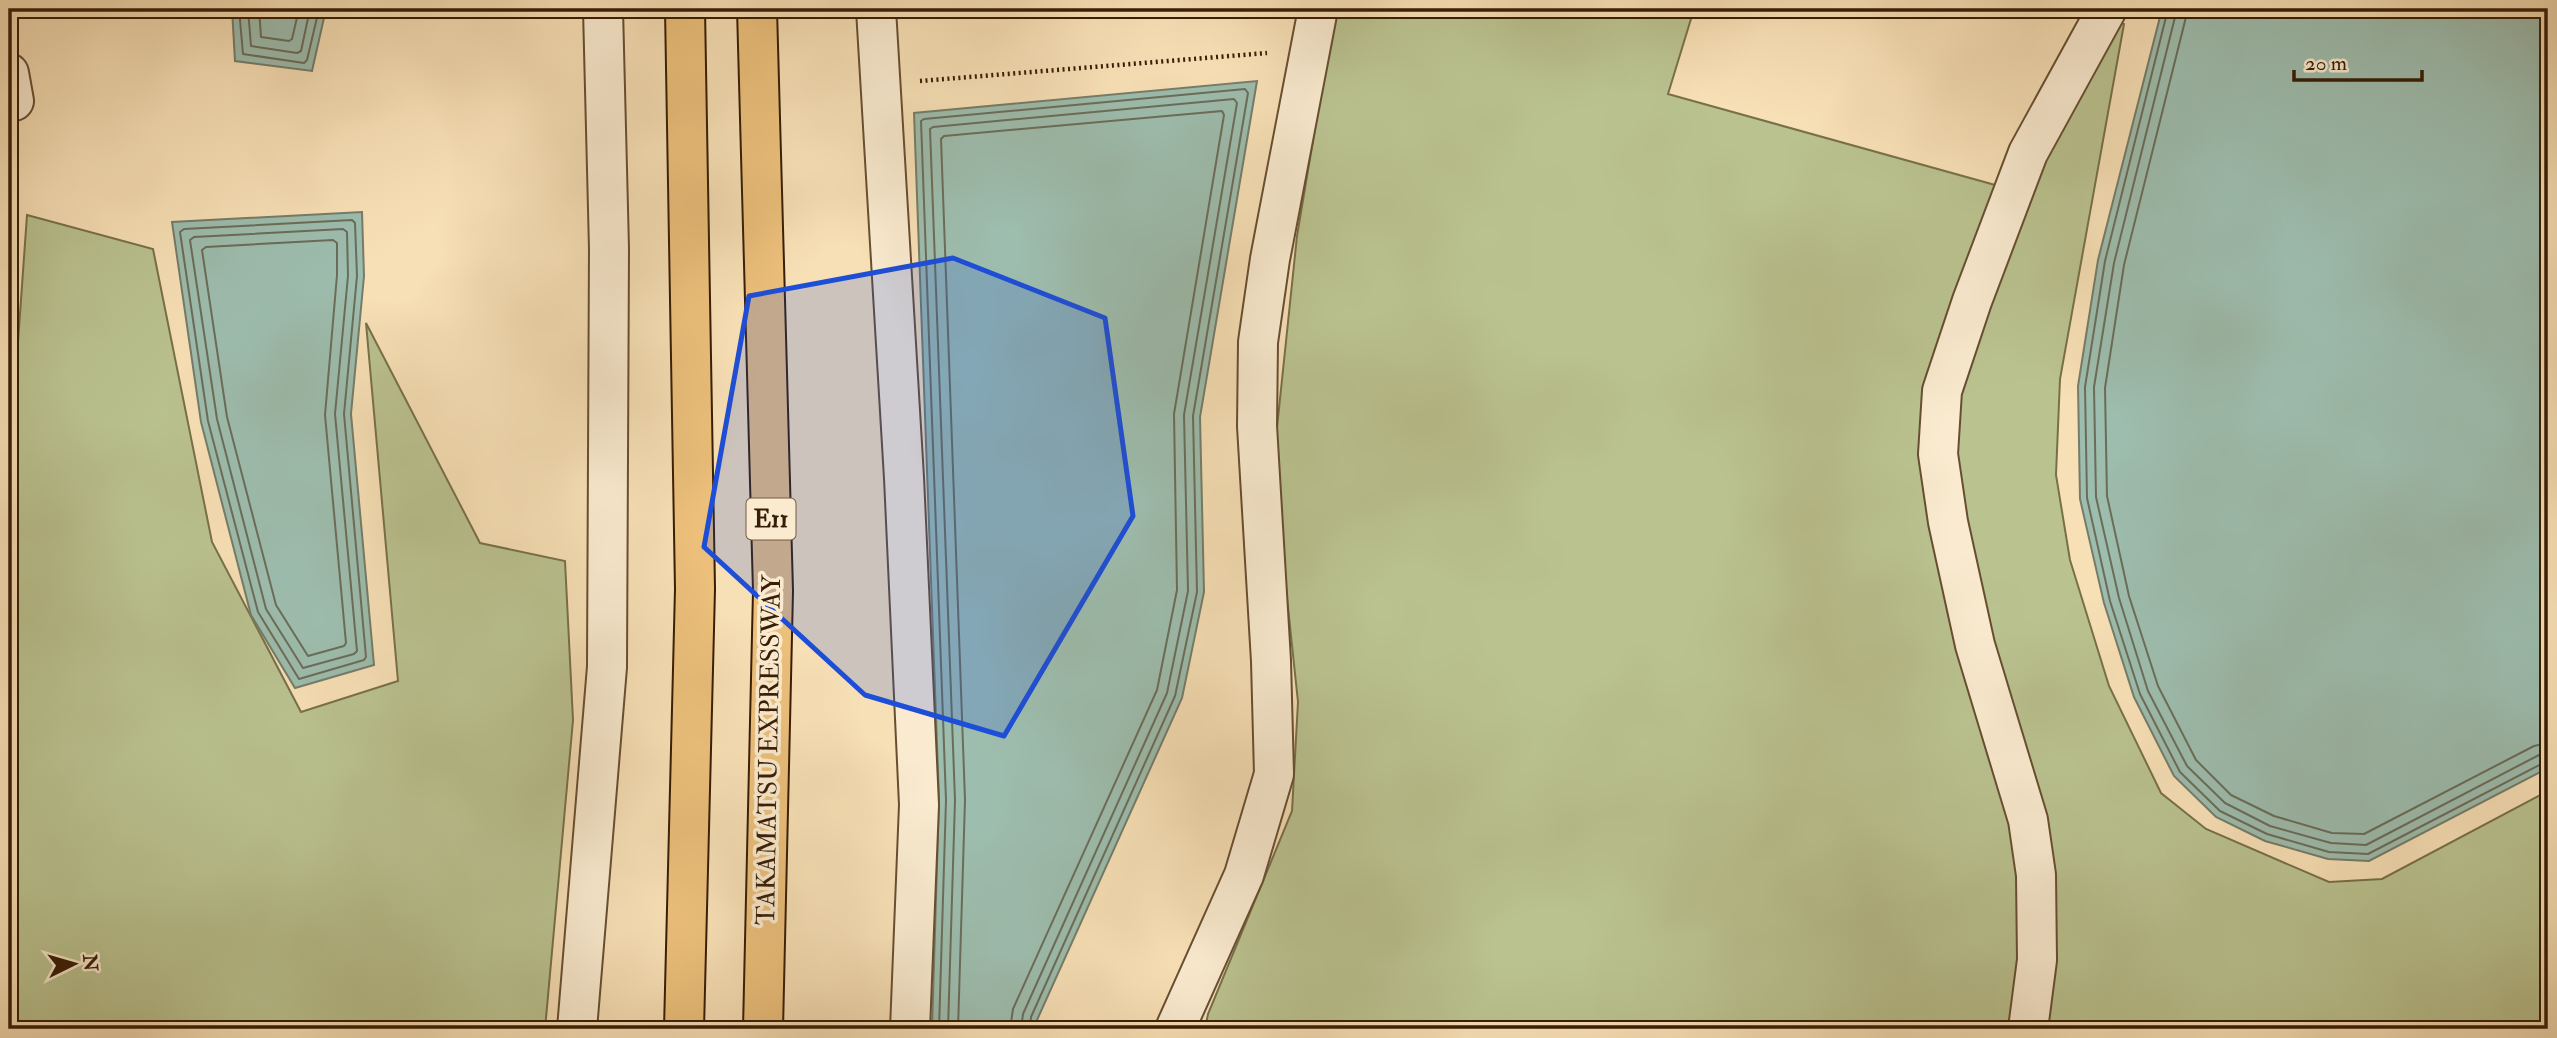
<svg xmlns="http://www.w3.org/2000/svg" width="2557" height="1038" viewBox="0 0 2557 1038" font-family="'IM FELL Double Pica',serif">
<rect width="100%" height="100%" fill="#f8e0b6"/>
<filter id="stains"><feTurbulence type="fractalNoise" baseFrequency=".00286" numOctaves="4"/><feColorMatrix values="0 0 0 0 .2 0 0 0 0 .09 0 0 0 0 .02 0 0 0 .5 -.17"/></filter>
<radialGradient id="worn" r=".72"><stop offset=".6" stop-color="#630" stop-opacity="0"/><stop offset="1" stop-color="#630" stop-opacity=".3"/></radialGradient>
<!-- green -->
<path fill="#bac390" stroke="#78704a" stroke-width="2" d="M1335 9H1694L1668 94 2024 193 2116 20 2124 24 2060 379 2056 475 2070 560 2109 686 2161 793 2206 829 2329 882 2382 879 2548 791V1029H1205L1208 1014 1292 811 1298 702 1273 466 1297 236Z
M27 215 153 249 212 542 301 712 398 681 366 323 480 543 565 561 573 720 545 1029H9V469Z"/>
<!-- water -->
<path fill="#9dbdae" stroke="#747d6a" stroke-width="2" d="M232 9H326L312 71 235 61Z
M2162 9H2548V768L2369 861 2328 859 2265 841 2216 817 2174 776 2134 697 2104 603 2080 499 2078 386 2098 260Z
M1257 81 1200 417 1204 592 1182 698 1037 1020 1036 1029H932L939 800 914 113Z
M362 212 364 276 351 414 374 665 295 688 251 615 201 422 172 222Z"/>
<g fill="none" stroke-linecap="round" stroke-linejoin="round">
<!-- shore -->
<path stroke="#6a6d5a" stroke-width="2" d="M239 9 243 54 304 63 307 60 319 9
M248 9 251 46 297 53 301 51 310 9
M259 9 261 37 289 41 292 39 299 9
M2168 9 2105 261 2085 387 2087 498 2110 601 2140 694 2180 772 2220 811 2267 834 2329 852 2368 854 2543 763H2548
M2177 9 2114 263 2094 387 2096 497 2119 598 2148 691 2187 766 2225 803 2270 826 2331 843 2366 845 2539 755 2548 754
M2188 9 2124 265 2105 388 2107 496 2129 596 2158 686 2196 760 2231 795 2274 816 2332 833 2364 834 2534 746 2548 743
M352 220 355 223 357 276 344 414 366 657 364 660 299 679 258 612 208 421 180 232 184 229Z
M343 229 347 232 348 276 335 414 357 651 354 654 303 668 266 609 217 419 190 240 194 237Z
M333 240 337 243V275L325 415 346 643 344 646 308 656 276 605 227 417 202 250 206 247Z
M939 1029 946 800 921 121 924 119 1245 89 1248 93 1193 416 1197 592 1175 696 1031 1017 1030 1029
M948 1029 955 800 930 129 933 127 1234 99 1237 103 1184 415 1188 591 1167 693 1023 1014 1021 1029
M958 1029 965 800 941 139 944 136 1222 111 1224 115 1174 414 1177 590 1157 690 1013 1009 1010 1029"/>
<defs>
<path id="street" d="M876 9 904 478 919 805 910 1029
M9 73 14 101H9
M577 1029 607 667 609 249 603 9
M1175 1029 1244 875 1274 774 1271 661 1257 426 1258 342 1270 259 1318 9
M2028 1029 2037 960 2036 875 2028 820 1975 645 1948 522 1938 454 1942 391 1972 301 2028 153 2107 9"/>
<path id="highway" d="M757 9 773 591 763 1029
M684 1029 695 589 685 9"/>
</defs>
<!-- street casing -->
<use href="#street" stroke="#674e31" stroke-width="42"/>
<!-- highway casing -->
<use href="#highway" stroke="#371d05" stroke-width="42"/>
<!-- path -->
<path stroke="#371d05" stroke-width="4.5" stroke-dasharray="2 3.5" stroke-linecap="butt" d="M920 81 1267 53"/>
<!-- street -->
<use href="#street" stroke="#faebd0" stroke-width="38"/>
<!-- highway -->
<use href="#highway" stroke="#ecc07b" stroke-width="38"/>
</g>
<!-- marked area -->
<path fill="#1d4ed8" fill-opacity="0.2" stroke="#1d4ed8" stroke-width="5" stroke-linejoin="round" d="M953 258 1105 318 1133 516 1004 736 865 695 704 547 749 296Z"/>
<g text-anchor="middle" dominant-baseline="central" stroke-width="7" stroke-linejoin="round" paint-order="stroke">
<!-- shield labels -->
<rect fill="#faebd0" stroke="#725b42" stroke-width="2" x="746.5" y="498.5" width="49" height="41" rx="5"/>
<g font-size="24" font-weight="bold" fill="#371d05">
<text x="771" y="519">E11</text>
</g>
<!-- street labels -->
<g font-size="26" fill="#371d05" stroke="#faebd0">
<text transform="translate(769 750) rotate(-89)">TAKAMATSU EXPRESSWAY</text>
</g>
</g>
<!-- margin -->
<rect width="2557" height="1038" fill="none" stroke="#f8e0b6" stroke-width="35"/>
<rect x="10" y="10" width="2536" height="1017" fill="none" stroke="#371d05" stroke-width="3.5"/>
<rect x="18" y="18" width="2522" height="1003" fill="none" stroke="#371d05" stroke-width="2"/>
<!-- north arrow -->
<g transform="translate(74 964) rotate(85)" stroke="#faebd0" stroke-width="5" paint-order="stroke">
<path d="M0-5L12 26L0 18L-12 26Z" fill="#371d05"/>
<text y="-10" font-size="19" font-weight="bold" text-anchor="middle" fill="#371d05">N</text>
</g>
<!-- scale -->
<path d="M2294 70v10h128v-10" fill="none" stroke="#371d05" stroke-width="3.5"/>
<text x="2305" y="70" font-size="21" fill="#371d05" stroke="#faebd0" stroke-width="5" paint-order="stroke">20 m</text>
<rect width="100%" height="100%" filter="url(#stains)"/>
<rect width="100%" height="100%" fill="url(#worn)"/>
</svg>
